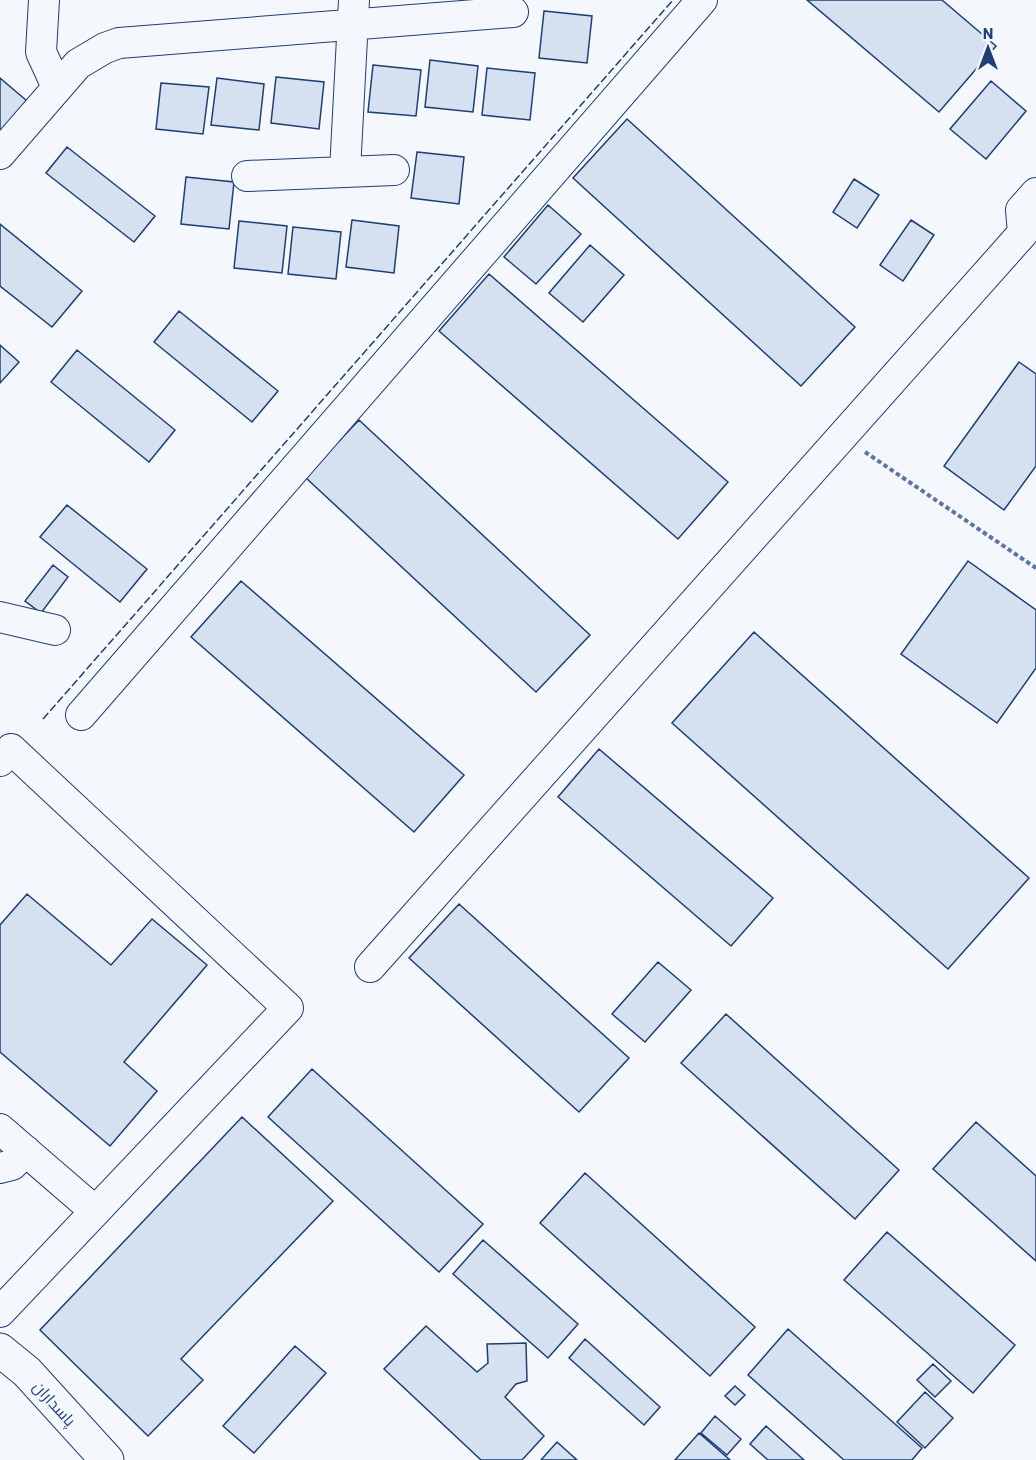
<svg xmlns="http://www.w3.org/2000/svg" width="1036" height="1460" viewBox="0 0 1036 1460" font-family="Barlow,Cairo,sans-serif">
<rect width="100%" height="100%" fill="#f4f7fb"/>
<!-- building -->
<path fill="#d5e0f0" stroke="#1d3f73" stroke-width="1.5" d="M807 0H942L996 46 939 112Z
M544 11 592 16 587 63 539 58Z
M430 60 478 66 473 112 425 107Z
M373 65 421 70 416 116 368 112Z
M487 68 535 73 530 120 482 115Z
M276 77 324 82 319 129 271 123Z
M0 78 33 106 0 145Z
M217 78 264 84 259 130 211 125Z
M991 81 1026 111 986 159 950 129Z
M161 83 209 87 203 134 156 129Z
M627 119 855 327 801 386 573 178Z
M67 147 155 216 134 242 46 173Z
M417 152 464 157 459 204 411 198Z
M186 177 234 182 229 229 181 224Z
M854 179 879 195 857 228 833 212Z
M548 205 581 234 536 284 504 257Z
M352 220 399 226 394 273 346 267Z
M911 220 934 235 903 281 880 265Z
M239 221 287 226 282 273 234 268Z
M0 224 82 291 52 327 0 286Z
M293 227 341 232 336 279 288 274Z
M590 245 624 275 583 322 549 293Z
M489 274 728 482 678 539 439 331Z
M179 311 278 391 252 422 154 342Z
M0 345 19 362 0 383Z
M77 350 175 430 149 462 51 382Z
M1019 362 1036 374V466L1004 510 944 466Z
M359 420 590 635 536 692 305 477Z
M67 505 147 569 120 602 40 537Z
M968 561 1036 610V668L997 723 901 654Z
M53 565 68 577 41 613 25 601Z
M241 581 464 775 414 832 191 637Z
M754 632 1029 878 948 969 672 723Z
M599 749 773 898 731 946 558 797Z
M27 894 111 965 152 919 207 965 124 1062 157 1091 110 1146 0 1052V925Z
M459 904 629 1058 579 1112 409 958Z
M658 962 691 990 645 1042 612 1014Z
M726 1014 899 1170 855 1219 681 1063Z
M312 1069 483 1224 439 1272 268 1117Z
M242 1117 333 1201 181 1359 203 1380 148 1436 40 1330Z
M976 1122 1036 1176V1261L933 1169Z
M585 1173 755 1327 710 1376 540 1223Z
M887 1232 1015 1345 973 1393 844 1280Z
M483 1240 578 1324 548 1358 453 1274Z
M426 1326 477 1372 488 1363 487 1344 526 1343 527 1381 516 1384 505 1397 544 1436 522 1460H481L384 1369Z
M788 1329 922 1448 912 1460H844L748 1375Z
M585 1339 660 1407 644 1425 569 1358Z
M295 1346 326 1373 254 1453 223 1426Z
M933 1364 951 1381 935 1397 917 1380Z
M735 1386 745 1395 735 1405 725 1396Z
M925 1392 953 1418 925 1448 897 1422Z
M715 1416 741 1439 727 1455 701 1433Z
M766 1426 804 1460H768L750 1444Z
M699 1433 730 1460H675Z
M557 1442 577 1460H541Z"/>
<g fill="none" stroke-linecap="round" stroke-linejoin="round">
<defs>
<path id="minor" d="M44 0 41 52 57 87
M0 154 78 64 105 48 119 43 513 12
M345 171 354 0
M247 176 394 170
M0 617 55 630
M81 715 702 0
M0 761 11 749 288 1008 0 1312
M370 967 1023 233 1021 210 1036 193
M0 1129 95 1211
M0 1168 12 1165 26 1151"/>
<path id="major" d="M0 1350 27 1372 107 1460"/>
</defs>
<!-- minor casing -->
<use href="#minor" stroke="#1d3f73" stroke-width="32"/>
<!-- major casing -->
<use href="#major" stroke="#1d3f73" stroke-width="35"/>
<!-- path -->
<path stroke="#5e769c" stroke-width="4" stroke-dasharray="4.5 3" stroke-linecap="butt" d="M865 452 1036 568"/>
<!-- minor -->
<use href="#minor" stroke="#f4f7fb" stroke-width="30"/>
<!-- major -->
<use href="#major" stroke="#f4f7fb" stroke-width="33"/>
<!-- fence -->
<path stroke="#1d3f73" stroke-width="1.5" stroke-dasharray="8 3" stroke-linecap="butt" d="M43 719 673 0"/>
</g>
<g text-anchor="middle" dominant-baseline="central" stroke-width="4.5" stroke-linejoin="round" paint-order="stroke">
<!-- street labels -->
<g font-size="16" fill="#1d3f73" stroke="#f4f7fb">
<text transform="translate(55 1403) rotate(48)">پاسداران</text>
</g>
</g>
<!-- north arrow -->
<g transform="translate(988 48)" stroke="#f4f7fb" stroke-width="4.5" paint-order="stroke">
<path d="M0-4.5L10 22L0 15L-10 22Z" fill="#1d3f73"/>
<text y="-9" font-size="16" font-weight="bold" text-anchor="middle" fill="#1d3f73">N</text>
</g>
</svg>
